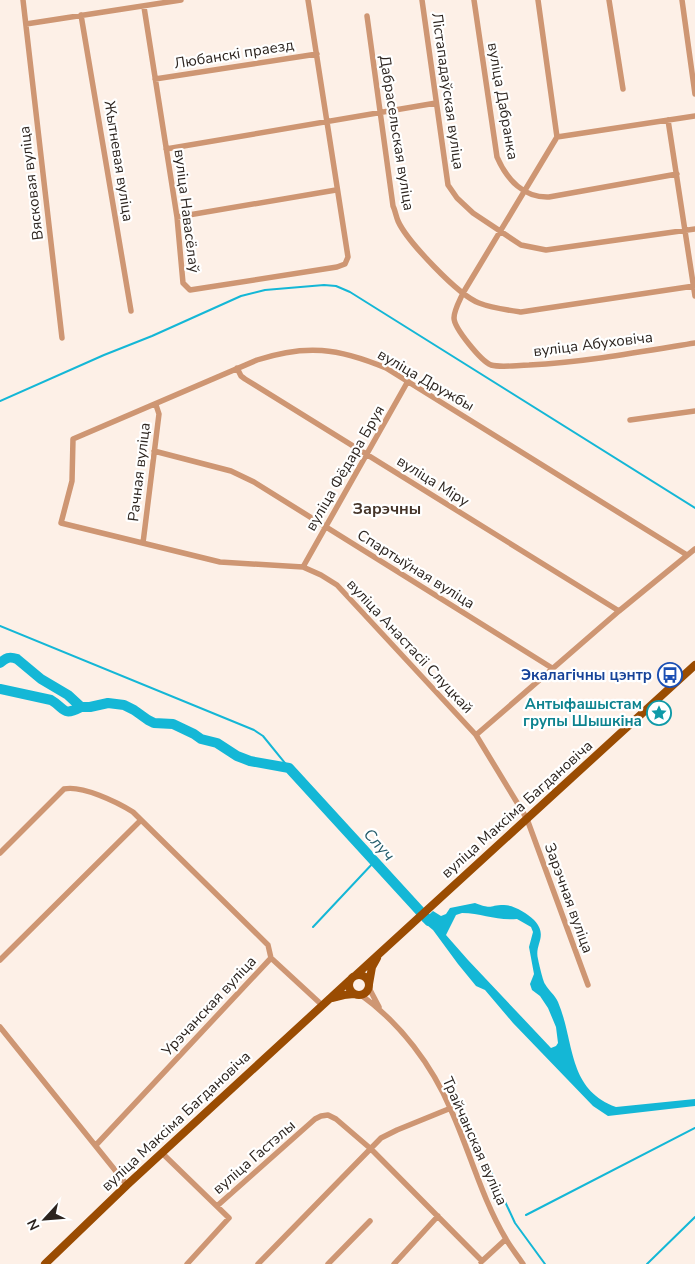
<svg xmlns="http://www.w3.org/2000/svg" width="695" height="1264" viewBox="0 0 695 1264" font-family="'Nunito Sans',sans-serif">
<rect width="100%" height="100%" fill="#fdf0e7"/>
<!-- water -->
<path fill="#14b7d6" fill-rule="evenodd" d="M475 903C493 910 489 905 504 905 514 905 527 913 534 920 549 936 534 944 538 959 539 964 543 981 545 984 549 991 555 995 558 1002 575 1042 567 1089 616 1107L695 1099V1106L608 1116 593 1106 513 1023 485 990 476 986 458 964 433 930 422 921 433 911 441 916 446 914 450 908ZM462 913C482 913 496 921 517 919L531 927 533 932 529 947 534 974 530 984 532 990 540 996 548 1008 556 1027 558 1043 556 1046 551 1048 468 960 446 935 456 915Z"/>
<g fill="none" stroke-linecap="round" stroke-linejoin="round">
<!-- stream -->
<path stroke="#14b7d6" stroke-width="2" d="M0 401 104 355 152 336 241 296 265 290 324 285 336 286 350 292 695 508
M0 626 254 730 263 736 289 768
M313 927 374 862
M488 1165 515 1223 545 1264
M526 1215 695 1128
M647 1264 695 1217"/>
<!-- river -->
<path stroke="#14b7d6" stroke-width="10" d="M0 663C6 658 9 656 17 659L41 679 68 695 81 707H90L108 703 124 705 134 710 148 720 154 723 173 724 194 734 201 739 217 743 237 756 250 761 289 768 429 921
M0 689 51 700C65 708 62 717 81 707"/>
<!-- minor -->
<path stroke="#ce9673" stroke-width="5.5" d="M23 0 62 338
M422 0 448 185 457 198 473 213 521 245 546 250 695 229
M474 0 497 157C507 180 524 198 549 197L677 174
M538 0 557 137 695 116
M609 0 623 89
M682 0 695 94
M144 7 177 217 183 283 190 290 337 267 345 264 348 257 308 0
M81 15 131 311
M367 16 393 206C395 210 396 216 398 221 407 241 458 295 479 303 492 308 507 310 521 312L694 286
M26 24 181 0
M155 79 317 54
M668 120 695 296
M557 137 463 293C460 300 454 310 454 318 454 328 481 361 491 365 502 368 517 365 529 365 585 362 640 352 695 343
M166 149 436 103
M177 217 336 190
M237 368 241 376 245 379 619 611
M630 420 695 411
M154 451 231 471 254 482 552 668
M143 543 159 414 156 405
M303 567 408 381
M476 735 619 611 695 549
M0 853 64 789C82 785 117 802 133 812L268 945 271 958
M271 958 322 1005
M0 960 141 820
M588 985 527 819 476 735 337 585 321 575 303 567 220 562 61 523 72 481 73 439 257 360C306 344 338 348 386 368L687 555
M369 988 379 1007
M361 995C400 1023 432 1065 451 1110 470 1152 482 1199 506 1239 511 1248 518 1256 523 1264
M0 1027 127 1185
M96 1145 271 958
M162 1153 229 1218 187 1264
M217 1206 315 1119 321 1116 328 1115 336 1119 371 1149 482 1261
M481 1262 506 1239
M258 1264 381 1138 397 1130 451 1108
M328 1264 370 1221
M394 1264 438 1216"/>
<!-- major -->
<path stroke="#9a4c02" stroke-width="8" d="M349 985a10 10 0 1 1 20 0a10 10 0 1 1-20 0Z
M356 975 695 665
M369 984 372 967 377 958
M332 998 344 995 354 994
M45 1264 127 1185 350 980"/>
</g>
<!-- icons -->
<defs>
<symbol id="bus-ring" viewBox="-11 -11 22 22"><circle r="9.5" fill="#fff" stroke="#1a4fb4" stroke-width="1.5"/><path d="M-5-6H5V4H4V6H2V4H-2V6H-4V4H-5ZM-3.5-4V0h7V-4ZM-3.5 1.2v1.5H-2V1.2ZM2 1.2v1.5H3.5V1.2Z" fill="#1a4fb4"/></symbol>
<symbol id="sight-ring" viewBox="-11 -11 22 22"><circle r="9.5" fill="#fff" stroke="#0f9aa8" stroke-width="1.5"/><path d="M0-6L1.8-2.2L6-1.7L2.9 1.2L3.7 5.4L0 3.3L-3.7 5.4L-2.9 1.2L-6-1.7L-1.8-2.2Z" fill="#0f9aa8"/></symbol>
</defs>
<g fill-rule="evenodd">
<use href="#bus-ring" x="656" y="661" width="28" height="28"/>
<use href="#sight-ring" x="645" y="699" width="28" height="28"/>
</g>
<g text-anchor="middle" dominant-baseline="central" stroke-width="4.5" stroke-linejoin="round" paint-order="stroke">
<!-- street labels -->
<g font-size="15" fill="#2c241f" stroke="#fff">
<text transform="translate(234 54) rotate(-9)">Любанскі праезд</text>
<text transform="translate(448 91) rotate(82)">Лістападаўская вуліца</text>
<text transform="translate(503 101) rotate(80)">вуліца Дабранка</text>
<text transform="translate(397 133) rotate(81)">Дабрасельская вуліца</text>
<text transform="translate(119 161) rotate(81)">Жытневая вуліца</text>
<text transform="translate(31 183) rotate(-97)">Вясковая вуліца</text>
<text transform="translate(187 211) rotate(83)">вуліца Навасёлаў</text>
<text transform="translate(593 344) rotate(-7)">вуліца Абуховіча</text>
<text transform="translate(426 380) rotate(30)">вуліца Дружбы</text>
<text transform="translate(345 468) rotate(-60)">вуліца Фёдара Бруя</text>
<text transform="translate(139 472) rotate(-83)">Рачная вуліца</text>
<text transform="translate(433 481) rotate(32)">вуліца Міру</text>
<text transform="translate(416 569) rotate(32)">Спартыўная вуліца</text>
<text transform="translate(410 646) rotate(47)">вуліца Анастасіі Слуцкай</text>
<text transform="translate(517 809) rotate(-42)">вуліца Максіма Багдановіча</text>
<text transform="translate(569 898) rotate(70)">Зарэчная вуліца</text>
<text transform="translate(209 1006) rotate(-47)">Урэчанская вуліца</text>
<text transform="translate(176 1121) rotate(-43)">вуліца Максіма Багдановіча</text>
<text transform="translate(475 1141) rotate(66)">Трайчанская вуліца</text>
<text transform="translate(254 1157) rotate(-41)">вуліца Гастэлы</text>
</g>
<!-- transit labels -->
<g font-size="15" font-weight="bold" fill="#164399" stroke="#fff" text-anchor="end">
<text x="652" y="675">Экалагічны цэнтр</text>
</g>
<!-- culture labels -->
<g font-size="15" font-weight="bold" fill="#0d838f" stroke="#fff" text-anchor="end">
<text x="642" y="704">Антыфашыстам<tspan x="642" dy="17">групы Шышкіна</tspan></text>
</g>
<!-- neighbourhood labels -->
<g font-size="16" font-weight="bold" fill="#453429" stroke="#fff">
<text x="387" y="509">Зарэчны</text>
</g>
<!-- water labels -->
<g font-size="16" font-style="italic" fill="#245c6a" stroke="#fff">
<text transform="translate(379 845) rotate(48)">Случ</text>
</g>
</g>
<!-- north arrow -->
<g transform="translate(45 1219) rotate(244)" stroke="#ffffff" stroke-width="4" paint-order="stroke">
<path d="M0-4L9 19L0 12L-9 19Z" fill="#2c241f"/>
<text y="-8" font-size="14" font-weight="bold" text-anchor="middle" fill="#2c241f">N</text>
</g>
</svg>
